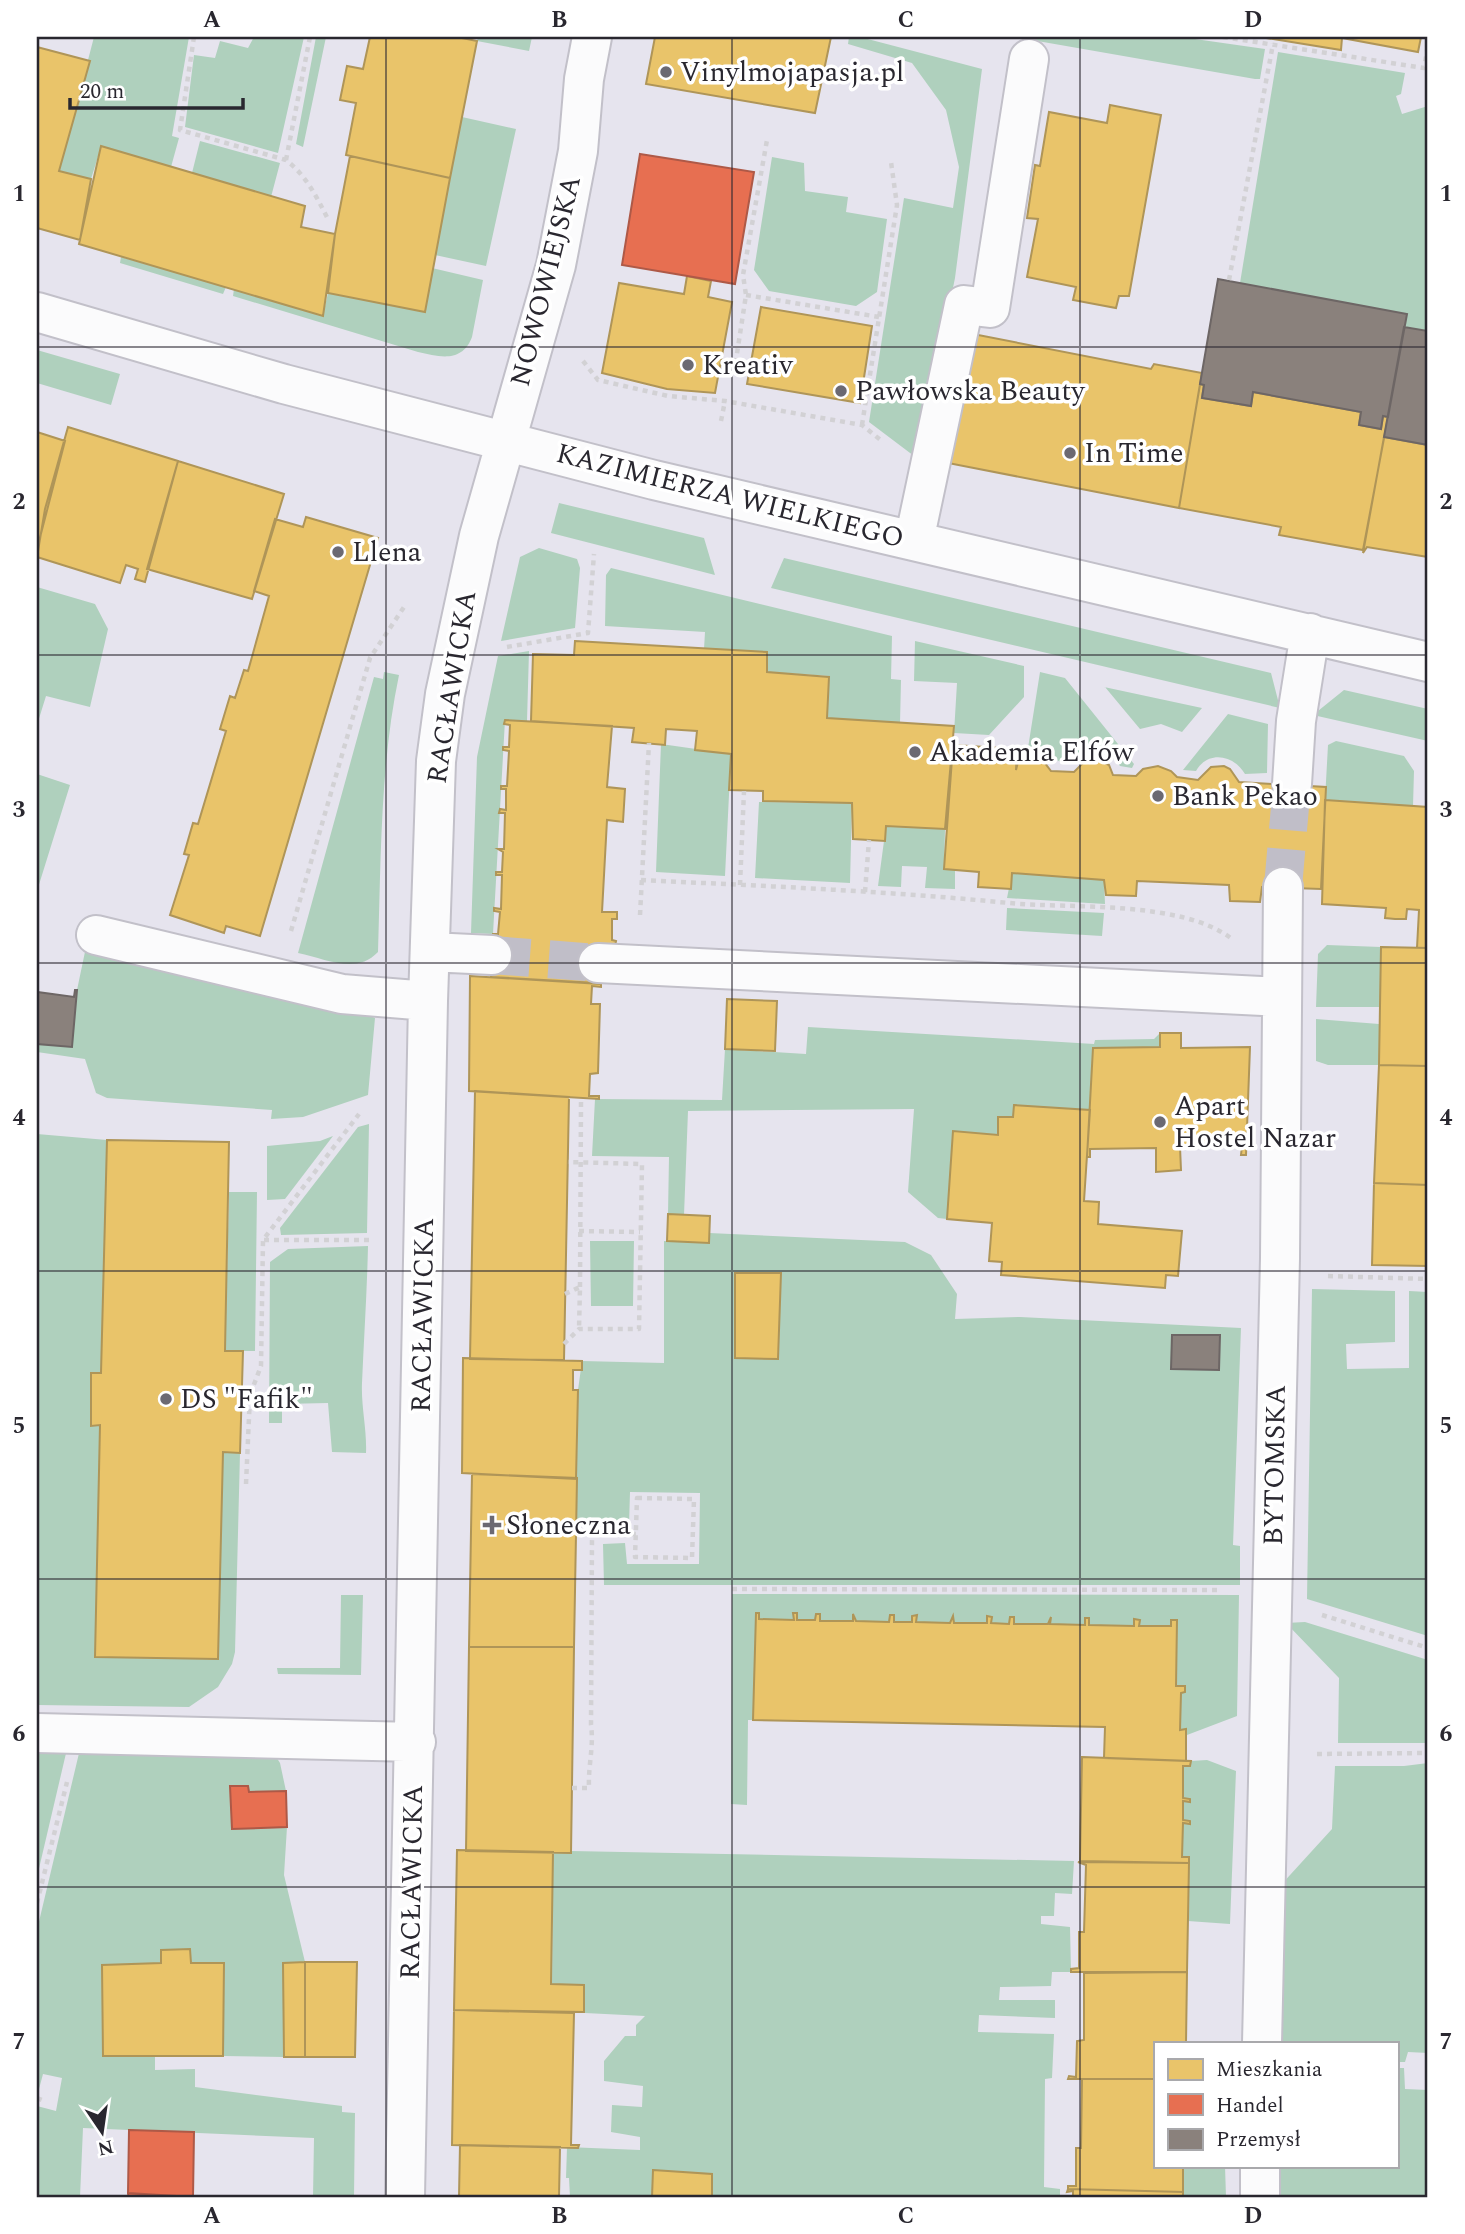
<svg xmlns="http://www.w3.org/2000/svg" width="1465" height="2234" viewBox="0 0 1465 2234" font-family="Spectral,serif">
<rect width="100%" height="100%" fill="#e6e4ee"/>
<!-- green -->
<path fill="#afd0bd" d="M94 37H189L172 136 179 138 171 167 101 147 91 179 59 171Z
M254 37H304L278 153 185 127 194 55 215 58 220 41 248 48Z
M316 37H326L303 147 296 144Z
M478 37H532L529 51 477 41Z
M849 37H860L982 69 955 278 918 459 869 422 904 198 953 208 959 167 946 110 912 63 848 44Z
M1015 37H1181L1265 49 1260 79H1255Z
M1278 52 1405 73 1401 94 1396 96 1402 114 1428 106V331L1404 327 1406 314 1240 283Z
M462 117 516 129 486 266 435 255Z
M200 141 280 163 271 197 192 173Z
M772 157 804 163 805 191 848 197 846 212 887 219 877 292 856 306 769 291 754 270Z
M121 257 226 287 223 294 120 263Z
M432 268 483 280 472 337C462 363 440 357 418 352L233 296 234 289 323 315 328 293 424 312Z
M37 350 120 374 111 405 37 383Z
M559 503 704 538 715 575 551 533Z
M539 548 577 559 580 568 575 628 501 641 520 557Z
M784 558 1271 673 1280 708 771 588Z
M611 568 892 636 891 679 901 680 900 723 827 718 829 676 767 672V652L704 649 705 632 605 626 606 575Z
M37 587 95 604 108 629 90 707 46 696 37 725Z
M915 641 1024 666V697L989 735 954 733 957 683 914 681Z
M529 651 527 721 505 720 493 934 471 933 477 757 498 656Z
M384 672 399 675C380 766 381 859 378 952 356 975 327 959 298 953L374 677 383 679Z
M1040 672 1065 678 1134 764 1132 768 1120 766C1108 748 1083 744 1070 764 1054 763 1046 749 1028 748Z
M1105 687H1104L1202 708 1182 732 1161 724 1140 729Z
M1344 690 1428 709V741L1313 715Z
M1228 714 1268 724 1267 773 1245 774C1234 755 1208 750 1196 771L1183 770Z
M1336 741 1404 756 1414 771 1413 806 1325 800 1328 745Z
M661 744 731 754 725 876 656 872Z
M37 774 70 785 37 891Z
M759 802 852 803 850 883 755 878Z
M886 826 945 829 944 869 955 870V889L925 888 927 867 902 866 901 887 878 886Z
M1012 873 1104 880 1105 904 1007 898Z
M1007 908 1104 913 1102 936 1006 930Z
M1327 945 1381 947 1380 1007H1316L1318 954Z
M86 947 361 1011 375 1018 368 1095 303 1117 271 1119 272 1110 107 1098 96 1093 85 1059 37 1052V1044L72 1047 77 990Z
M1316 1019 1379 1024V1065H1328L1316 1061Z
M808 1027 1094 1044 1095 1040 1154 1039 1160 1033V1047L1090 1110 1014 1105 1013 1117H999L998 1135 953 1131 947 1219 938 1218 908 1192 914 1109 688 1111 684 1215 668 1214 669 1157 592 1156 595 1099 722 1100 725 1049 806 1054Z
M369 1124 367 1233 281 1235 280 1228 358 1127Z
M37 1134 107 1140 101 1373H91V1425L100 1426 95 1657 218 1658 223 1452 240 1453 235 1652 232 1664 218 1687 189 1707 37 1705Z
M333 1136 285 1199 267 1200V1146L320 1141Z
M229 1192H257L255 1351H225Z
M709 1233 905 1242 931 1255 957 1294 955 1319 1020 1317 1241 1328 1233 1545 1240 1546V1585H604L603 1544 625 1543 627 1564H699L700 1493 630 1492 629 1525 576 1524 578 1390 582 1361 664 1363V1241L708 1243Z
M590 1241H634L633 1306H591Z
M368 1246C367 1292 364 1337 362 1383 361 1407 367 1429 366 1453L332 1452 328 1403 282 1404V1423H269L270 1262 288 1249Z
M1312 1289 1395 1291V1342L1346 1344 1347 1369 1409 1368V1291L1428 1292V1636L1307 1599Z
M732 1594 1239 1595 1237 1716 1187 1735 1186 1729 1180 1730 1181 1693 1185 1686H1176L1177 1620H1171V1626H1139V1620L1135 1619 1134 1626 1089 1625V1619L1085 1618V1625L1050 1624V1617L1048 1624H1014V1617H1010L1009 1624 991 1623 992 1617H987V1623H954L953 1616 950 1623 916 1622V1615L912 1616V1622H894V1615H890L889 1622 856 1621 854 1614 853 1621H820L819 1614H816L815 1620H798L797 1613H793L794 1620 759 1619V1613H756L753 1720H748L747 1805 731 1804Z
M341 1595H363L361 1675 278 1674 277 1668H340Z
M1305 1622 1428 1660V1743H1338L1339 1678 1286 1623Z
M37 1748 67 1749 37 1877Z
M80 1749 273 1752 280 1763 286 1791 249 1792 248 1786 230 1787 232 1829 287 1827 284 1875 305 1962 283 1964 284 2057 223 2056 224 1963H191L189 1949 161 1950V1963L102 1966 104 2056 155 2057V2070L195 2069V2087L342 2106V2112L355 2113 354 2197H313L314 2138 83 2128 80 2197H37V2106L56 2111 62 2078 43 2074 39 2089H37V1930Z
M1207 1760 1236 1771 1230 1924 1188 1921 1189 1857H1182L1183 1823H1190L1183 1820V1801H1190L1183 1798V1766H1190L1191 1761Z
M1428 1763V2053L1408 2052 1405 2062H1397V2043H1277L1280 1886 1332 1829 1335 1766H1404Z
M571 1851 1074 1861 1072 1894 1055 1893 1054 1916H1041V1924L1070 1927 1071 1972H1052L1051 1986 1000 1987 999 2000H1055V2018L979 2015 978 2032 1054 2034 1052 2078 1045 2079 1044 2187 1060 2189V2197H712V2174L654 2170 652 2197H570L569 2178H566L567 2147 640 2150V2137L611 2132 612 2105 642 2107 643 2086 604 2081V2061L625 2036H636V2025L645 2016 585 2013 584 1985 552 1984 553 1852Z
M1397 2068H1404L1405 2089 1428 2090V2197H1273L1274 2166H1397Z
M1183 2166H1225L1226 2197H1183Z"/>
<!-- homes -->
<path fill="#e9c46a" stroke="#af9558" stroke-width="2" d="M370 37H457L477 41 450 178 346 155 356 103 340 100 347 66 363 69Z
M655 37H831L815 113 646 84Z
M1260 37H1421L1418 52 1342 38 1341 50Z
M37 47 90 61 59 171 91 179 80 240 37 228Z
M1110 105 1161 115 1129 296H1119L1116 308 1073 300 1076 287 1027 277 1038 219 1027 218 1035 165 1040 166 1049 112 1107 123Z
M101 146 305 206 301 227 335 234 323 316 79 244Z
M350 156 450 178 425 312 328 293 335 234Z
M687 276 711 281 708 297 732 302 715 393 667 389 602 373 619 283 684 294Z
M761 307 872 326 860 403 747 384Z
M973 334 1151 369 1154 364 1202 373 1179 508 948 463Z
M1200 384 1204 385 1202 398 1251 406 1253 392 1361 412 1359 425 1381 429 1383 416 1388 417 1363 550 1279 535 1281 527 1179 508Z
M68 427 178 461 145 582 135 579 138 569 126 565 120 583 37 557 45 509Z
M37 432 65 441 37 549Z
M1384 437 1428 445V557L1367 547 1363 553Z
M178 461 284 494 252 599 147 569Z
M306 517 378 538 260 936 226 926 224 933 170 915 189 855 184 854 193 823 198 824 226 731 220 729 230 696 235 698 244 670 248 671 269 596 254 591 275 519 303 527Z
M575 641 767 652V672L829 677 827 718 954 726 945 829 886 826 885 841 853 839 852 803 763 801V791L729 790 731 754 695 750 697 731 666 729 665 745 632 742 634 728 531 721 533 654 574 655Z
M505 720 612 726 607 787 625 789 623 822 607 820 602 912H617V919H612V940L616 941 615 946 598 963 597 983 491 977 493 934H498L500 912 494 911V908L501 909 502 875H496V872H502L503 852 498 849H504L505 813H499L500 809 506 810V789H501V786H507L509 751 503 750V747H509L510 725 504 724Z
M953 745 1017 749 1016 770 1018 762 1025 757 1041 758 1051 771 1074 772 1085 761 1099 760 1109 765 1113 775 1136 776 1143 769 1158 766 1171 771 1177 777 1198 780 1211 767 1224 766 1230 769 1239 782 1326 787 1321 889 1262 887 1260 902 1230 901 1229 885 1137 881 1136 896 1106 895 1104 880 1012 873 1011 889 978 887 979 872 944 869Z
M1325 800 1428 807V948H1417L1419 910 1407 909 1406 919H1395L1385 918 1386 908 1322 904Z
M1381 947 1428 948V1066L1379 1065Z
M470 976 601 984V987L592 986 591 1004H600L598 1073 590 1074 589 1096H599V1099L469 1091Z
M727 999 777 1001 775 1051 725 1049Z
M1160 1033H1181V1048L1250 1047 1246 1155H1241L1242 1146 1180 1147 1181 1170 1156 1172V1148L1090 1149V1157H1087L1093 1048 1160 1047Z
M1379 1065 1428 1066V1185L1374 1183Z
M475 1091 569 1097 564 1360 470 1359Z
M1014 1105 1090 1110 1084 1201 1099 1202 1098 1224 1182 1231 1178 1276 1166 1275 1165 1288 1001 1275 1002 1262 989 1261 992 1223 947 1219 953 1131 998 1135V1117H1013Z
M107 1140 229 1142 225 1351H243L240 1453 223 1452 218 1659 95 1657 100 1425 91 1426V1373H101Z
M1374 1183 1428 1185V1266L1372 1265Z
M668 1214 710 1216 709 1243 667 1241Z
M735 1273H781L778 1359 735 1358Z
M463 1358 582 1361V1370H573V1390H578L576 1479 462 1473Z
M472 1474 577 1478 574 1647H469Z
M756 1613H759V1619L794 1620 793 1613H797V1620H815L816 1614H820V1621H853V1614L856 1621 889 1622 890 1615H894V1622H912V1616L917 1615 916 1622 950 1623 953 1616 954 1623H987V1616L992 1617 991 1623 1009 1624 1010 1617H1014V1624H1048L1051 1617 1050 1624 1085 1625V1618H1089V1625L1134 1626V1619L1140 1620 1139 1626H1171V1620H1177L1176 1686H1185V1692L1181 1693 1180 1730 1186 1729V1761L1104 1758 1105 1727 753 1720Z
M469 1647H574L571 1853 466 1851Z
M1082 1757 1191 1761 1190 1766H1183V1798L1190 1799V1802L1183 1801V1820L1190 1821V1824L1183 1823 1182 1857H1189V1863L1080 1861Z
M457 1850 553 1852 551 1984 584 1985V2012L454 2010Z
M1078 1862 1189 1863 1187 1972H1071V1969L1079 1968V1932H1084L1086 1865Z
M190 1949 191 1963H224L223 2056H103L102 1965 161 1963V1950Z
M305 1962V2057H284L283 1963Z
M305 1962H357L355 2057H305Z
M1187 1972 1186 2043H1155V2079H1068L1069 2076 1076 2077 1077 2041 1084 2040V1973Z
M454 2010 574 2013 571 2145H579L578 2148 452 2145Z
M1082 2079H1155V2166H1183V2192L1068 2189V2186H1076V2148H1081Z
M460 2145 560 2147 559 2197H459Z
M653 2170 712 2174V2197H652Z
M1068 2189 1183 2192V2197H1073V2191L1067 2192Z"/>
<!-- shops -->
<path fill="#e76f51" stroke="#ae5947" stroke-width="2" d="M640 154 754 172 735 284 622 265Z
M230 1786H248L249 1792 286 1791 287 1827 232 1829Z
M129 2130 194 2132 193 2197 128 2193Z
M128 2193 182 2197H128Z"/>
<!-- industry -->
<path fill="#8a817c" stroke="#6d6665" stroke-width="2" d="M1218 279 1407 314 1388 417 1383 416 1381 429 1359 425 1361 412 1253 392 1251 406 1202 398 1204 385 1200 384Z
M1404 327 1428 331V445L1384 437Z
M75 990H77L72 1047 37 1044V992L74 997Z
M1172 1335H1220L1219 1370 1171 1369Z"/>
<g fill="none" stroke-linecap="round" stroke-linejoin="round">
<!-- minor-tunnel -->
<path stroke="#c0bec8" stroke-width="38" stroke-dasharray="38 19" stroke-linecap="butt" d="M1283 887 1292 784
M492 955 598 963"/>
<defs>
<path id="minor" d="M37 312 284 384 654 480 1428 662
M914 541 964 305 990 308 1029 59
M1292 784 1296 721 1310 633
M96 935 342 994 428 1001
M430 952 492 955
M598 963 1281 997
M37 1733 416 1742
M1262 2043 1280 1258 1283 887
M405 2197 428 1001 436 761 445 694 479 536 556 265 578 151 584 79 592 37
M1260 2197V2166"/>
</defs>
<!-- minor casing -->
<use href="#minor" stroke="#c2c0c9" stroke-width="42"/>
<!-- path -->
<path stroke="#d2d1d4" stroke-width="4.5" stroke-dasharray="5 5" stroke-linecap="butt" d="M194 37 180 130 286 160C307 176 317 198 329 221
M1223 37 1424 68 1428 45
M286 160 310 37
M1229 280 1273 44
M746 295 879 317
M583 361 598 380 668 396 725 401 862 425 883 442
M734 373 746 295 743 275 767 140
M721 421 725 401
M862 425 897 205 891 162
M507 647 588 633 594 554
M641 880C764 886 887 891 1009 903 1073 909 1181 900 1232 939
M740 885 744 791
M865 892 869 840
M640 915 649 743
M291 931 370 658 404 607
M579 1231 640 1232
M264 1240H374
M1328 1276 1428 1279
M580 1287 581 1102
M565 1294 580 1287 579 1329
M564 1344 579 1329H639L642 1164 568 1162
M246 1484 250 1395 261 1366 263 1240 359 1114
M637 1498 694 1499 692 1558 635 1557Z
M732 1589 1222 1590
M1322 1615 1428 1648
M1317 1754 1428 1753
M572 1788H589C588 1765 594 1747 591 1725L592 1534H636
M37 1903 67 1782
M37 2098 42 2100"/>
<!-- minor -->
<use href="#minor" stroke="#fbfbfc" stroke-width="38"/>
</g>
<!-- grid -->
<path fill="none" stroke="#29272f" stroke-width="2" stroke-opacity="0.55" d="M386 37V2197M732 37V2197M1080 37V2197M37 347H1428M37 655H1428M37 963H1428M37 1271H1428M37 1579H1428M37 1887H1428"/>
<!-- markers -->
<g fill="#6b6972" stroke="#fff" stroke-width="2.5">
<circle cx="666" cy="72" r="7"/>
<circle cx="688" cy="365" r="7"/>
<circle cx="841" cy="391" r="7"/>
<circle cx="1070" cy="453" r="7"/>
<circle cx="338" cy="552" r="7"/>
<circle cx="915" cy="752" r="7"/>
<circle cx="1158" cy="796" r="7"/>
<circle cx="1160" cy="1122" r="7"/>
<circle cx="166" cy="1399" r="7"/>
<path d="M488.5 1514.5h7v7h7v7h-7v7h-7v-7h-7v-7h7z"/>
</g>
<g text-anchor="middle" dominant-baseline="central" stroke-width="7" stroke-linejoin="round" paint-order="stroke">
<!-- poi labels -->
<g font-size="28" fill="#29272f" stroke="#fff" text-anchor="start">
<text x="680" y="72">Vinylmojapasja.pl</text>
<text x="702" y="365">Kreativ</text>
<text x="855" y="391">Pawłowska Beauty</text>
<text x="1084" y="453">In Time</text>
<text x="352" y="552">Llena</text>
<text x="929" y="752">Akademia Elfów</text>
<text x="1172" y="796">Bank Pekao</text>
<text x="1174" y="1106">Apart<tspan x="1174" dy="32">Hostel Nazar</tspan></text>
<text x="180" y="1399">DS "Fafik"</text>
<text x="506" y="1525">Słoneczna</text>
</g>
<!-- street labels -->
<g font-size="28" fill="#29272f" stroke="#fff">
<text transform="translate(546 281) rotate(-76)">NOWOWIEJSKA</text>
<text transform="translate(730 496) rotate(14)">KAZIMIERZA WIELKIEGO</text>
<text transform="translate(452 687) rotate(-81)">RACŁAWICKA</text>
<text transform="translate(423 1315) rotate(-89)">RACŁAWICKA</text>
<text transform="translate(1275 1465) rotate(-89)">BYTOMSKA</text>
<text transform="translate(412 1882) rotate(-89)">RACŁAWICKA</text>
</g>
</g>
<!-- border -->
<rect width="1465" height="2234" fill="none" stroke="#ffffff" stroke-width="77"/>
<!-- legend -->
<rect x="1154" y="2042" width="245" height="126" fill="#ffffff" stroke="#a9a9ac" stroke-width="2"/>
<rect x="1168" y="2059" width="35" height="21" fill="#e9c46a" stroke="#a9a9ac" stroke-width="2"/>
<text x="1216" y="2076" font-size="21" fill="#29272f">Mieszkania</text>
<rect x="1168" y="2094" width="35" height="21" fill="#e76f51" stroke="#a9a9ac" stroke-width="2"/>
<text x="1216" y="2112" font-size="21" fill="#29272f">Handel</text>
<rect x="1168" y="2129" width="35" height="21" fill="#8a817c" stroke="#a9a9ac" stroke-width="2"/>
<text x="1216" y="2146" font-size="21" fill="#29272f">Przemysł</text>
<!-- north arrow -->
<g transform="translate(102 2132) rotate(167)" stroke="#ffffff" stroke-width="5" paint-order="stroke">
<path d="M0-5L12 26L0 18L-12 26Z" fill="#29272f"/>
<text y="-10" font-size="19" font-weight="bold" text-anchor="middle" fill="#29272f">N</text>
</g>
<!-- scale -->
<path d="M70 98v10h173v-10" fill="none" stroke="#29272f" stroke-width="3.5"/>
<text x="80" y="98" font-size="21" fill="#29272f" stroke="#ffffff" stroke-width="5" paint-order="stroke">20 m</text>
<rect x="38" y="38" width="1388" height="2158" fill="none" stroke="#29272f" stroke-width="2.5"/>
<g font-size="23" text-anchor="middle" font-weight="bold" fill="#29272f">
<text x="212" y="27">A</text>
<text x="559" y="27">B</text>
<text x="906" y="27">C</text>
<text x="1253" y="27">D</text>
<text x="19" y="201">1</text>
<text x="1446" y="201">1</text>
<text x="19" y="509">2</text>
<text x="1446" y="509">2</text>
<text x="19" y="817">3</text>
<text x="1446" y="817">3</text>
<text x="19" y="1125">4</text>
<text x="1446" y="1125">4</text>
<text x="19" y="1433">5</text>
<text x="1446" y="1433">5</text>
<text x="19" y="1741">6</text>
<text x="1446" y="1741">6</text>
<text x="19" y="2049">7</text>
<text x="1446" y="2049">7</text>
<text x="212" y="2223">A</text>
<text x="559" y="2223">B</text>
<text x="906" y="2223">C</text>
<text x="1253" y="2223">D</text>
</g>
</svg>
